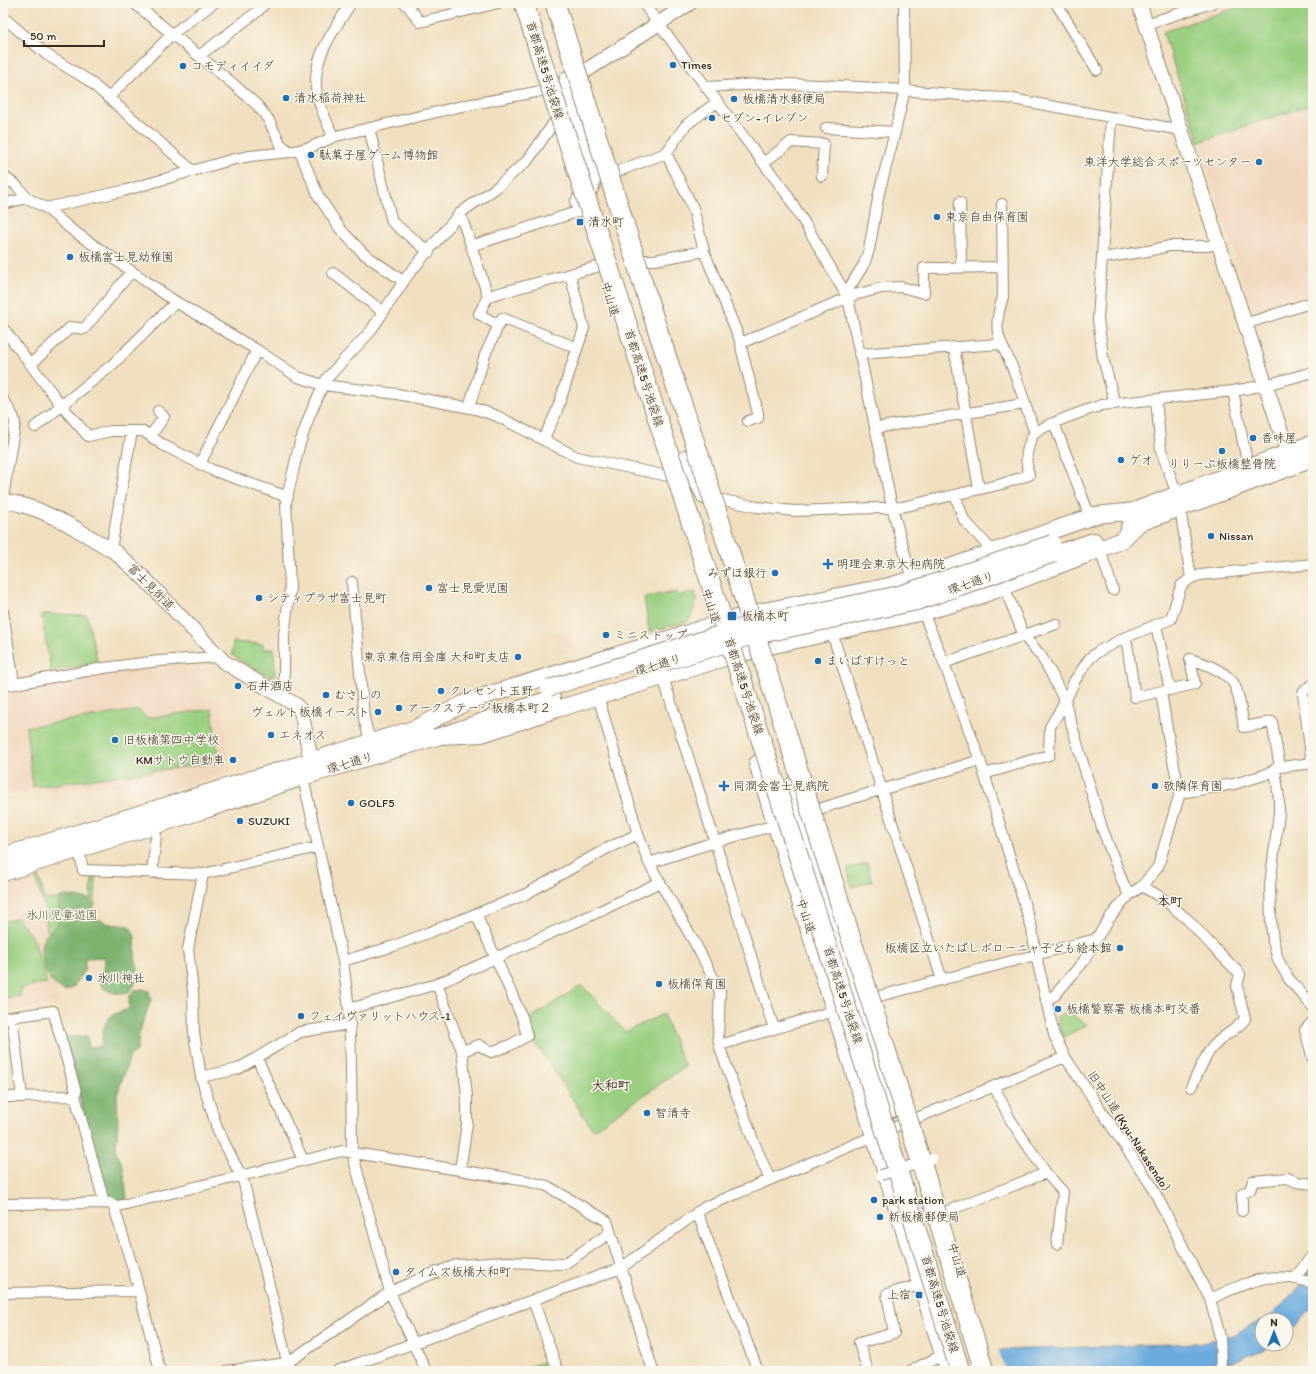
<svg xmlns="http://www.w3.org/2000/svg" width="1316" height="1374" viewBox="0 0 1316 1374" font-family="Itim,'Klee One',sans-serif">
<rect width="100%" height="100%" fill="#fbf7ec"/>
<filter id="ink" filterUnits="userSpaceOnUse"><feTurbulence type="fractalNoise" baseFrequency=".025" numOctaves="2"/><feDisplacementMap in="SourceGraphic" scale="8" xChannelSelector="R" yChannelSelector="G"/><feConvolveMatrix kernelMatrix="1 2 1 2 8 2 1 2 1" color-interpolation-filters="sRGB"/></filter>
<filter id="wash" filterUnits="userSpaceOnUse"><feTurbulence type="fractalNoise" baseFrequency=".012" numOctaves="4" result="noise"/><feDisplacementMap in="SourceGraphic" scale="16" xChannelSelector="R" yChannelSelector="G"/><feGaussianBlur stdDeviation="0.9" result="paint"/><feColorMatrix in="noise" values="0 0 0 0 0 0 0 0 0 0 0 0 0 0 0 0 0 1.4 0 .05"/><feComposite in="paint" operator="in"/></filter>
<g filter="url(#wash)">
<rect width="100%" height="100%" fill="#f0dfbf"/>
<!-- built -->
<path fill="#f0d6bc" d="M1238 3H1313V293L1257 312 1254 310 1161 32 1163 27Z
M570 630 575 651 556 655 552 634Z
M202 663 197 677 203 680 199 695 222 700 231 770 146 796 110 784 50 791 44 787 3 795V692L153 665Z
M26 877 27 881 35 879 43 907 59 1003 3 1012V885Z"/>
<!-- green -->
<path fill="#9acf80" stroke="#6a7c4f" d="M1250 3H1313V104L1199 142 1163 32Z
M677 592 678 596 695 592 697 601 689 621 649 632 644 597Z
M41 614 87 615 98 664 51 671Z
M233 642 263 644V649H274L275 675 271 677 244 663 232 655Z
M212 709 218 755 214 763 33 787 26 727 139 710 147 718Z
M867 863 872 881 852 887 847 869Z
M92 875H96L95 906H91L90 930 47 931 44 907 36 878 39 877 45 899H91Z
M18 918 34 940 47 983 21 988 20 996 3 998V922Z
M582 985 625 1032 663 1014 685 1067 593 1130 530 1034 527 1020Z
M1068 1011 1087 1025 1064 1037 1056 1017Z
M549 1360 553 1371H526L525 1368Z"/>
<!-- forest -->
<path fill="#7bb26e" stroke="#5b6e46" d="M68 896 87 899 92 903 94 917 109 924 129 926C138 937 135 943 135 956 135 962 140 968 138 977 137 981 132 990 128 992 119 995 104 993 100 983 97 974 106 967 105 957L85 958V969L73 988 65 991C59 988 54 985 50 980 44 971 37 948 44 938 48 932 55 929 58 921 61 913 57 906 60 897Z
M143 989 149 991 151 1000 139 1033 137 1051 130 1056 117 1095 118 1121 116 1151 123 1165 127 1200 114 1202 107 1199 63 1037 87 1036 89 1047 102 1046C102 1035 103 1021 113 1015 118 1012 124 1011 129 1009V997L134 990Z"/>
<!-- water -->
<path fill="#6aaadd" stroke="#526a7e" d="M1313 1267V1305L1298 1324 1286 1334V1320H1262V1344H1273L1270 1347 1240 1359 1210 1367 1201 1368 1119 1371H920L929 1365 1001 1350 1199 1343 1233 1335 1272 1315 1295 1292Z"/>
<!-- pier -->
<path fill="#f0dfbf" d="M998 1349 1006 1371H936L933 1362Z"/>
</g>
<g filter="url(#ink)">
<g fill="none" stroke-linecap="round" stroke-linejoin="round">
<defs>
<path id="street" d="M134 3 231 82 257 105 268 119 281 145 290 152
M404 3 408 6 420 22 498 3
M643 3 786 193 810 232 848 298 892 507 912 580
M1056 3 1097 70
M3 17 47 55 88 80 193 171
M1146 24 1212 3
M199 56 258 11 265 3
M706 87C732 86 758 83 783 84 850 85 917 91 985 97L1007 98 1181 130
M108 98 172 34 214 3
M717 102 686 125 666 153 693 208 704 251 741 343 854 295 882 288 901 287 924 293V268L1002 267
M1111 118 1098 319 1103 358 1115 404
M369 128 392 222 429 252
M826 128 895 132
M333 137C328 123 320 109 317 94 310 60 334 30 351 3
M299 150 319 197 341 230 364 254 403 281
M763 163 791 142 824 144 822 176
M616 172 666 153
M3 176 17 186 27 198 46 208 72 230 176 302 257 350 298 377 323 385 397 394 476 409 497 416 577 457 668 476
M960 202 961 267
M3 204 27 198
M1002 204 1003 297C989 338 1004 342 1016 377 1023 396 1028 415 1035 433
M46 208 123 191 230 160 250 156 290 152 311 147 336 136 462 106 536 92 545 90
M460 213 488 296 479 314 498 325
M471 246 583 210
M1102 258 1148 251 1169 246H1208L1218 243
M644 260H655L704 251
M333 273 383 312
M488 296 600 266
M848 298V290L864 264 869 250 879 193 895 132 905 89 904 3
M1245 324 1313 302
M3 328 61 405 88 436 111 431H143L163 445 212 470 288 497
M741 343 742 351 758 413V418L748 421
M954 347 979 489
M859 354 1000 344
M31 364 71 327 84 329 132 271
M1233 391 1248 467
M3 399 14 418 15 423 3 497
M1156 400 1161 450 1174 486 1179 493
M469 407 485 355 502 318 577 348
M1054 423 1090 517
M35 427 112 365 176 302
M875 428 1024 404
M151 435 164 417 158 411
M543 440 556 413 584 328 570 274
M200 464 257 350
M955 495 964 520 989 547 991 553
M719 499 757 507 794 511 902 507 1002 484 1029 475C1026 463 1025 454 1030 442 1031 440 1032 436 1034 434 1044 424 1087 410 1102 405L1233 391 1266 385 1313 372
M111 549 132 431
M1100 549 1113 590
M1191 578 1200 575 1313 564
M352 582 364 719 370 741
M1004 586 1024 636 1041 656 1051 673 1065 702 1102 828 1123 883 1129 895
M3 612 14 684
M923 612 944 663 980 760 1032 929 1036 955 1054 1035 1065 1057 1151 1185 1210 1299 1220 1337 1221 1371
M1156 625 1170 690
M832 633 942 980
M1126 637 1135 697 1195 684 1190 659C1205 664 1221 669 1232 681 1239 689 1242 717 1244 727L1272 722 1280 767
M944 663 1056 624
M663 677 774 1029
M3 686 104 668 159 661 219 657
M598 696 638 834 649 863 696 945 720 991 718 1037 720 1048 753 1140 770 1180
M284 697V635L290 589 286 502 299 446 309 417 323 385 328 377 370 332 408 275 460 213 496 188 528 160 555 121
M1312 763 1303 693 1307 688 1313 685
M1275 769 1279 799V813L1270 885 1271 921 1273 941 1278 960 1289 979 1313 1007
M984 774 1049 755 1050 727 1065 702 1075 680 1090 658 1099 651 1126 637 1171 619 1181 586 1191 578 1180 508
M303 777 343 961 349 1009 351 1063 352 1152 390 1292 426 1371
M1180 793 1234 784 1264 775 1280 767 1313 763
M808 813C864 793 923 779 980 760
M79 849 83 870 203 874 318 847
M649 863 715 842 779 824
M152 873 156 836 153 826
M203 874 188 949 193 991 194 1033 201 1077 217 1128 243 1180 273 1301 289 1371
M1142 886 1162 898 1188 920 1213 947 1240 974 1237 986 1245 1019C1236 1031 1221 1036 1212 1048 1204 1057 1197 1076 1191 1087
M343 961 394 946 524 895 606 849 638 834
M437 984 462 1051 467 1096V1124L460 1170
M872 998 1096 939
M1046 1001 1055 995 1084 961 1096 939 1111 916 1129 895 1142 886 1158 867 1180 793 1170 747 1161 692
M349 1009 437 984 596 913 660 882
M12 1017 22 1097
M3 1018 53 1011 76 1092 75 1096 104 1202
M1313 1021 1305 1030 1313 1059
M720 1045 837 1010
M462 1051 479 1045 491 1052 508 1046 527 1036 522 1017 476 914
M257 1058 303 1160
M201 1077 238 1069 300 1032 350 1024
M994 1086 1010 1119 1046 1173 1063 1192 1057 1244
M3 1097 75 1096
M3 1204 110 1203 114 1207 134 1272 160 1371
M114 1207 342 1151 527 1181 547 1186 607 1221 653 1371
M1242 1211V1194L1250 1190 1253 1181 1288 1178 1296 1182 1313 1184
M697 1212 758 1371
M942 1213 1046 1173
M1295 1278 1313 1254
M3 1293 139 1291
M1210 1299C1249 1282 1270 1269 1313 1283
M533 1300 558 1371
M226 1371 287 1363 390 1292 424 1277 457 1265 506 1262 564 1264 610 1233
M337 1371 621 1268 705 1207 912 1120 1065 1057
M868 1371 859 1343 894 1333 887 1294 923 1284
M910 1371 945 1354"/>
<path id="secondary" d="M1139 3 1291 462
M569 80 584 72 690 3
M3 501 19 504 38 510 68 524 115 552 142 576 224 662 296 705 301 711 311 760 307 770"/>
<path id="primary" d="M1126 514 1313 443
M1129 527 1313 459
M1054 554 1094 541
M416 728 467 702 491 694 717 624 754 613 889 586 928 575 1096 515 1136 511
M440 736 482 734 557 709 728 657 765 647 923 612 974 598 1093 552 1122 540 1138 524
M3 856 426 725
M3 873 208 809 303 777 440 736 552 698"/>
<path id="highway" d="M569 80 566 92 591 174 590 185 580 203
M688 459 706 495
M759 764 777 824 950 1371
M796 784 804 833 812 864 891 1108"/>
</defs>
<!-- street casing -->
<use href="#street" stroke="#96846e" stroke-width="12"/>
<!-- secondary casing -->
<use href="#secondary" stroke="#96846e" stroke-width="16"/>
<!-- primary casing -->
<use href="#primary" stroke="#96846e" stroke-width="18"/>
<!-- highway casing -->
<use href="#highway" stroke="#96846e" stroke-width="21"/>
<!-- street -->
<use href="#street" stroke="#fff" stroke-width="10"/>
<!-- secondary -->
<use href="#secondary" stroke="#fff" stroke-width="14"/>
<!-- primary -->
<use href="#primary" stroke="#fff" stroke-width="16"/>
<!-- highway -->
<use href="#highway" stroke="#fff" stroke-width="19"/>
<defs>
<path id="street-bridge" d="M881 1175 932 1159"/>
<path id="primary-bridge" d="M663 663 750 637 917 602 1054 554
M549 688 738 628 899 594 1052 543"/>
<path id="highway-bridge" d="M524 3 551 89C689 516 828 942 960 1371
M555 3 655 322 700 458 919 1155 984 1371"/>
</defs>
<!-- street-bridge casing -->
<use href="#street-bridge" stroke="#96846e" stroke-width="12" stroke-linecap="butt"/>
<!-- primary-bridge casing -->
<use href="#primary-bridge" stroke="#96846e" stroke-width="18" stroke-linecap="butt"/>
<!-- highway-bridge casing -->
<use href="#highway-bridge" stroke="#96846e" stroke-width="21" stroke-linecap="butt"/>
<!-- street-bridge -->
<use href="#street-bridge" stroke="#fff" stroke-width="10"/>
<!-- primary-bridge -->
<use href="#primary-bridge" stroke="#fff" stroke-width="16"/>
<!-- highway-bridge -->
<use href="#highway-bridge" stroke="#fff" stroke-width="19"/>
</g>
</g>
<!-- markers -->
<g fill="#1f6fb2" stroke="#fbf7ec" stroke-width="1.5">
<circle cx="673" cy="65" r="4"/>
<circle cx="183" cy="66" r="4"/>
<circle cx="286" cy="98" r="4"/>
<circle cx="734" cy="99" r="4"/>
<circle cx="712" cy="118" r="4"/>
<circle cx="311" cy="155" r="4"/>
<circle cx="1259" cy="162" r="4"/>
<circle cx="937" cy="217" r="4"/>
<rect x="576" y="218" width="8" height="8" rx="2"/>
<circle cx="70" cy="257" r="4"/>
<circle cx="1253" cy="438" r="4"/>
<circle cx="1222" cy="451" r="4"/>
<circle cx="1121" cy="460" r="4"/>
<circle cx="1211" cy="536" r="4"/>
<path d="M826 558h4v4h4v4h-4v4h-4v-4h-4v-4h4z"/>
<circle cx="775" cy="573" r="4"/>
<circle cx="429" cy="588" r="4"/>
<circle cx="259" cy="598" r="4"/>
<rect x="727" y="611" width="10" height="10" rx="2"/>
<circle cx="606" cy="635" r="4"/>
<circle cx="518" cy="657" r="4"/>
<circle cx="818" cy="661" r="4"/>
<circle cx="238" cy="686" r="4"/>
<circle cx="441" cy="691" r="4"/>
<circle cx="326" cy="695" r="4"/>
<circle cx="399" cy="708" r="4"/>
<circle cx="378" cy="712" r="4"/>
<circle cx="271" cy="735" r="4"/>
<circle cx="115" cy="740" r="4"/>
<circle cx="233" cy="760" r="4"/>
<path d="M722 780h4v4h4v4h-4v4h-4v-4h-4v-4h4z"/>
<circle cx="1155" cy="786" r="4"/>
<circle cx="351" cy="803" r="4"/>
<circle cx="240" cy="821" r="4"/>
<circle cx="1120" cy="948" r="4"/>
<circle cx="89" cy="978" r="4"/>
<circle cx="659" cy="984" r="4"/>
<circle cx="1058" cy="1009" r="4"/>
<circle cx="301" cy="1016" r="4"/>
<circle cx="647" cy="1113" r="4"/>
<circle cx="874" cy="1200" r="4"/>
<circle cx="880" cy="1217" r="4"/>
<circle cx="396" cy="1272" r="4"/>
<rect x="915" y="1291" width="8" height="8" rx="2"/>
</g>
<g text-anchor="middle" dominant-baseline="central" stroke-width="3" stroke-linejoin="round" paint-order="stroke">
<!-- poi labels -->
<g font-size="12" fill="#3b2a1e" stroke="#fbf7ec" text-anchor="start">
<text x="681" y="65">Times</text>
<text x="191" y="66">コモディイイダ</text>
<text x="294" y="98">清水稲荷神社</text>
<text x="742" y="99">板橋清水郵便局</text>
<text x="720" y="118">セブン-イレブン</text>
<text x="319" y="155">駄菓子屋ゲーム博物館</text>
<text x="1251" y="162" text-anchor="end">東洋大学総合スポーツセンター</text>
<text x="945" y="217">東京自由保育園</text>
<text x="588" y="222">清水町</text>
<text x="78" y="257">板橋富士見幼稚園</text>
<text x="1261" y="438">香味屋</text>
<text x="1129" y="460">ゲオ</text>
<text x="1222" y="464" text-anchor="middle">りりーぶ板橋整骨院</text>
<text x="1219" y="536">Nissan</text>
<text x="837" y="564">明理会東京大和病院</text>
<text x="767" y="573" text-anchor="end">みずほ銀行</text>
<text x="437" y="588">富士見愛児園</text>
<text x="267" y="598">シティプラザ富士見町</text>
<text x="741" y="616">板橋本町</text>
<text x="614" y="635">ミニストップ</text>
<text x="510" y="657" text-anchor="end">東京東信用金庫 大和町支店</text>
<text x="826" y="661">まいばすけっと</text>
<text x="246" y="686">石井酒店</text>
<text x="449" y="691">クレセント玉野</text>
<text x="334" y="695">むさしの</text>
<text x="407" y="708">アークステージ板橋本町２</text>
<text x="370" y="712" text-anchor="end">ヴェルト板橋イースト</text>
<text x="279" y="735">エネオス</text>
<text x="123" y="740">旧板橋第四中学校</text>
<text x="225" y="760" text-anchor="end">KMサトウ自動車</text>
<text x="733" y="786">同潤会富士見病院</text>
<text x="1163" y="786">敬隣保育園</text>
<text x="359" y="803">GOLF5</text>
<text x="248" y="821">SUZUKI</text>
<text x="1112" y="948" text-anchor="end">板橋区立いたばしボローニャ子ども絵本館</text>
<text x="97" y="978">氷川神社</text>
<text x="667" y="984">板橋保育園</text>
<text x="1066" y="1009">板橋警察署 板橋本町交番</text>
<text x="309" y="1016">フェイヴァリットハウス-1</text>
<text x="655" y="1113">智清寺</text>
<text x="882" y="1200">park station</text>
<text x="888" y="1217">新板橋郵便局</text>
<text x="404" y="1272">タイムズ板橋大和町</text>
<text x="911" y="1295" text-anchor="end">上宿</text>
</g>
<!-- street labels -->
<g font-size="12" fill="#3b2a1e" stroke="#fbf7ec">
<text transform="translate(545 70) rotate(73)">首都高速5号池袋線</text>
<text transform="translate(610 299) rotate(73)">中山道</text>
<text transform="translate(644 378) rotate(72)">首都高速5号池袋線</text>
<text transform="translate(971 583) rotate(-19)">環七通り</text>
<text transform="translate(151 587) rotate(45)">富士見街道</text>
<text transform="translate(711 606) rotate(72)">中山道</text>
<text transform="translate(658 665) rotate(-17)">環七通り</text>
<text transform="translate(744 686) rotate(72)">首都高速5号池袋線</text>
<text transform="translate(350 763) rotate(-17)">環七通り</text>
<text transform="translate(806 916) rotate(72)">中山道</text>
<text transform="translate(843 995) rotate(72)">首都高速5号池袋線</text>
<text transform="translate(1131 1134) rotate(57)">旧中山道 (Kyu-Nakasendo）</text>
<text transform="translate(957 1260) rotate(73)">中山道</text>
<text transform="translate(940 1304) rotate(73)">首都高速5号池袋線</text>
</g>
<!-- park labels -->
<g font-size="12" fill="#585c3b" stroke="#fbf7ec">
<text x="62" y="915">氷川児童遊園</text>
</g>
<!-- neighbourhood labels -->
<g font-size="13" font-weight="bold" fill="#3b2a1e" stroke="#fbf7ec">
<text x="1170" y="901">本町</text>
<text x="611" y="1085">大和町</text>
</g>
</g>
<!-- margin -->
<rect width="1316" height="1374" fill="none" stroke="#fbf7ec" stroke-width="16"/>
<!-- north arrow -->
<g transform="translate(1274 1332)"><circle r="19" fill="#fbf7ec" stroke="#aea59a"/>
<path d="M0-3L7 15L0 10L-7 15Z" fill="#1f6fb2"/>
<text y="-6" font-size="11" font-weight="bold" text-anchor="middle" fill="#3b2a1e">N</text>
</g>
<!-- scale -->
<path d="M24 40v6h80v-6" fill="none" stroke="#3b2a1e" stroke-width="2"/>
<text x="30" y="40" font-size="12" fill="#3b2a1e" stroke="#fbf7ec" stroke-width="3" paint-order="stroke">50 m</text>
</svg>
